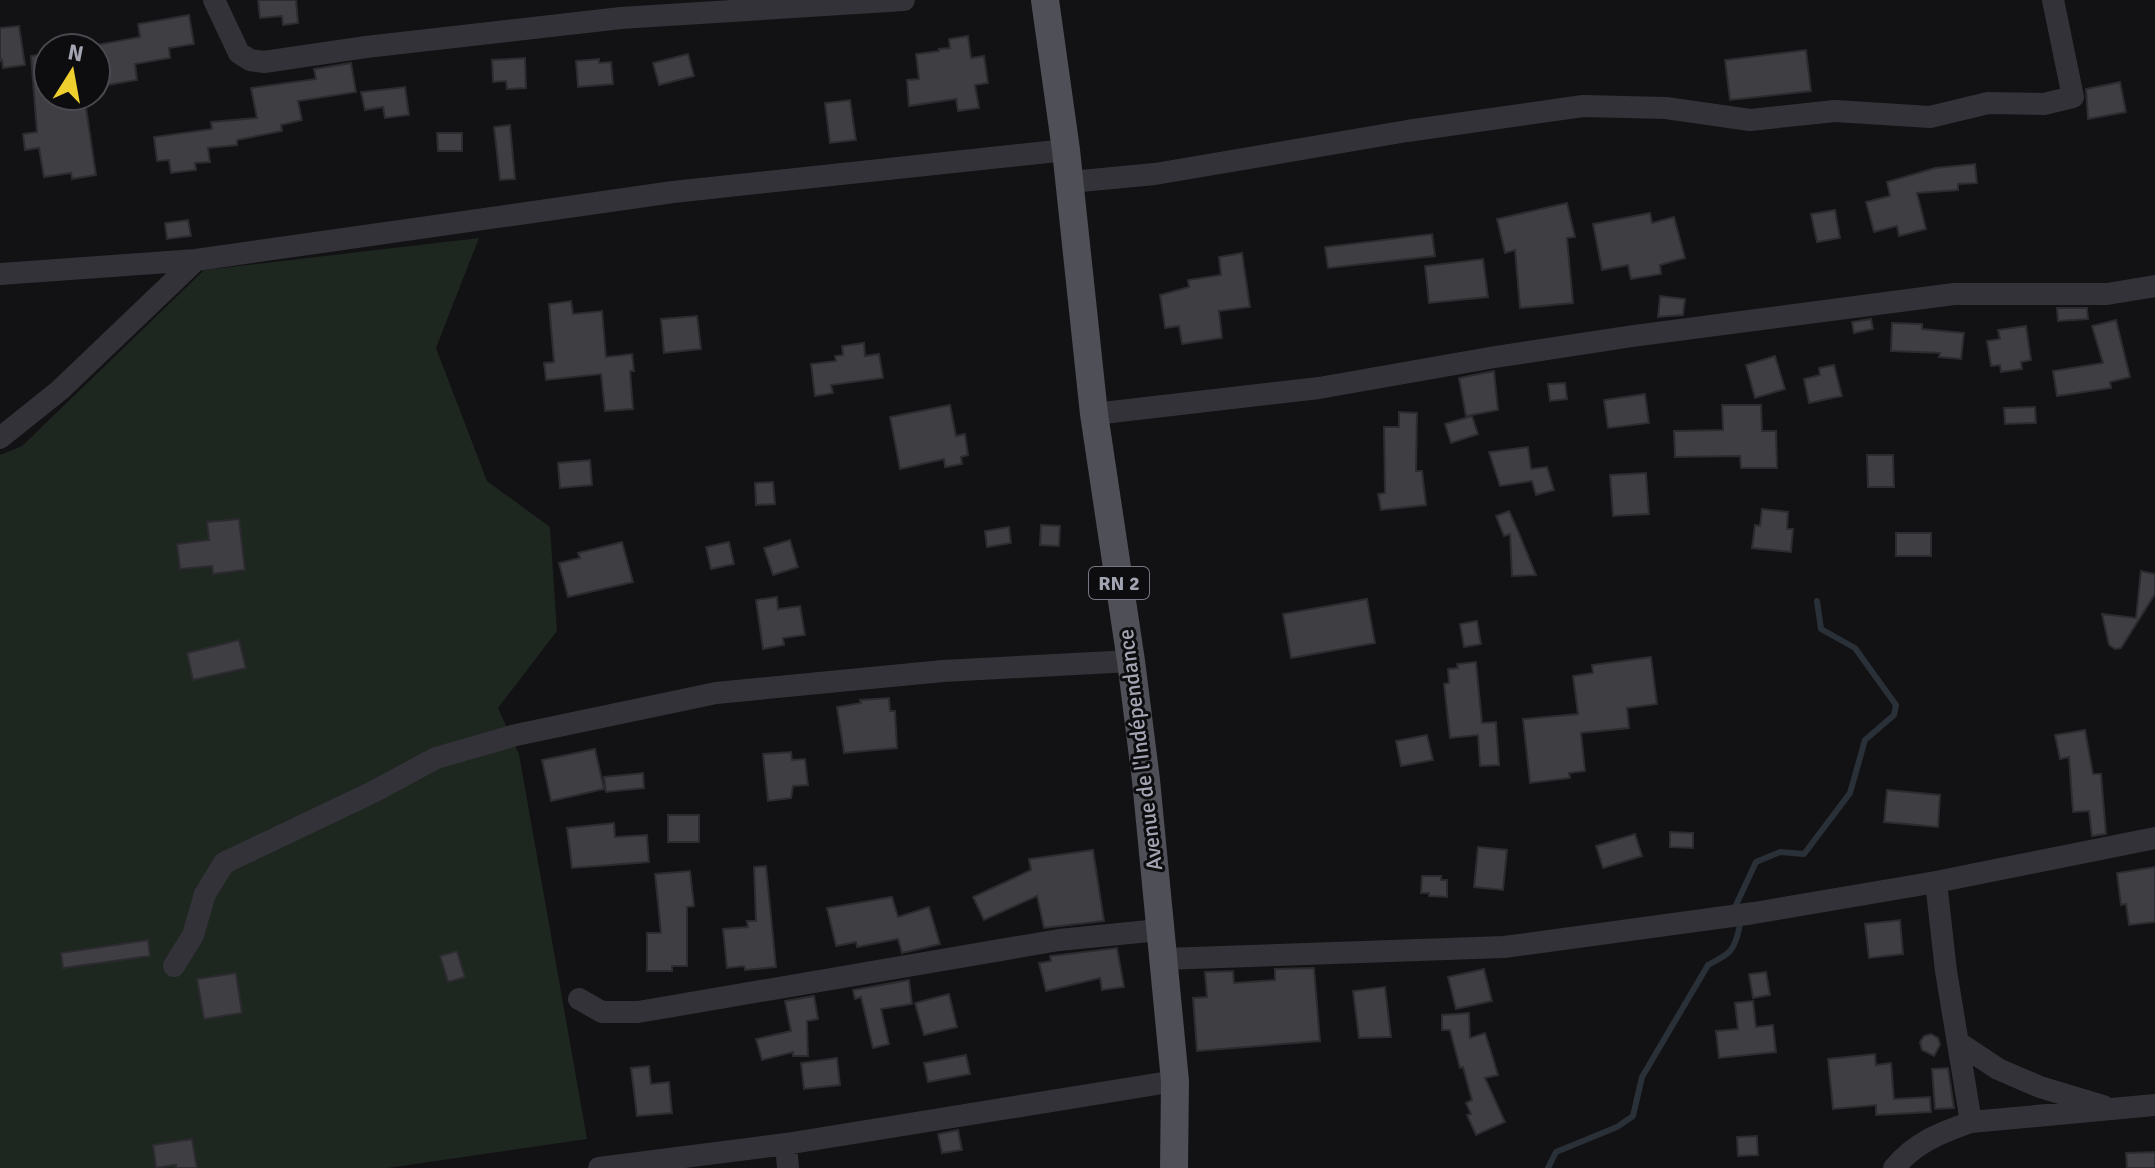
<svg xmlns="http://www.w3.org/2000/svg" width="2155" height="1168" viewBox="0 0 2155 1168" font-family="Signika,sans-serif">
<rect width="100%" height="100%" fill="#121113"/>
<!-- green -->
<path fill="#1e2620" d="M479 238 436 348 487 481 550 527 557 631 498 708 519 754 587 1139 388 1168H0V455L22 446 204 270Z"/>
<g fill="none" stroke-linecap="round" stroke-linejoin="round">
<!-- stream -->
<path stroke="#2a3038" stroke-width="6" d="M1736 905 1756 862 1780 852 1804 854 1850 793 1865 740 1894 715 1896 705 1855 648 1821 629 1817 601
M1548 1168 1556 1152 1617 1127 1633 1116 1642 1077 1708 965C1731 953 1735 951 1740 924"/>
</g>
<!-- building -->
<path fill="#3e3e43" stroke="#2c2b2f" stroke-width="2" d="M258 0H296L298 23 283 25 282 16 260 18Z
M189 15 194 44 169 48 170 58 135 64 137 80 96 87V45L140 37 138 24Z
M19 26 25 65 3 68 2 60 0 61V28Z
M968 36 971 58 984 56 988 83 975 85 979 108 958 111 956 99 909 106 907 80 919 79 916 54 939 51V49L950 48 949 39Z
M1806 50 1811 91 1730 100 1725 60Z
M48 53V96H51L52 104 85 101 96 175 72 179 71 173 44 177 39 148 25 150 23 134 37 132 31 56Z
M688 54 694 76 659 85 653 63Z
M525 58 526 88 507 89 506 81 493 82 492 60Z
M599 59V63L611 62 613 84 578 87 576 61Z
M351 63 356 92 298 101 302 120 281 125 282 131 237 140V145L208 148 210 162 195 163 196 170 171 173 169 160 157 161 154 137 212 129 211 122 257 118 251 88 316 79 314 69Z
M2120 82 2126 112 2088 119 2086 89Z
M405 87 409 115 385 118 383 107 365 110 361 92Z
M850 100 856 140 830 143 825 103Z
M510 125 515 179 500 180 494 127Z
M437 133H462V151H438Z
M1975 164 1977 183 1958 184V190L1917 193 1926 229 1899 236 1897 226 1874 232 1866 202 1890 196 1887 182 1935 168Z
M1567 203 1575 237 1567 238 1573 303 1520 308 1515 250 1505 253 1497 219Z
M1835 210 1840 238 1817 242 1811 214Z
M1650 213 1652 223 1674 217 1685 258 1660 265 1661 274 1631 279 1628 265 1602 270 1593 224Z
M188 220 191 236 167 239 165 223Z
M1432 234 1435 256 1328 268 1325 247Z
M1242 253 1250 307 1219 311 1222 338 1182 344 1179 326 1165 328 1160 295 1189 287 1188 280 1221 275 1219 257Z
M1483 259 1488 297 1429 303 1425 266Z
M1660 296 1685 299 1683 315 1658 317Z
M571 301 573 314 602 311 606 357 632 354 634 371H630L633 409 605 411 601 374 546 380 544 363 554 362 549 304Z
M2057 308H2087L2088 319 2058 321Z
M697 316 701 349 664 353 661 319Z
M1871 319 1873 329 1854 333 1852 322Z
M2116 320 2130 377 2110 382 2111 388 2057 396 2053 371 2103 363 2092 326Z
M1892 323 1922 324V329L1964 333 1961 359 1939 357 1940 353 1891 351Z
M2026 326 2031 360 2021 362 2022 369 2001 372 2000 365 1991 366 1987 341 2000 339 1998 330Z
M864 343 865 356 879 354 883 378 831 385 833 393 815 396 811 364 836 361 835 356 843 355 842 346Z
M1775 356 1785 389 1755 398 1746 365Z
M1834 365 1842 396 1809 403 1804 379 1820 375 1819 368Z
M1494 371 1498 410 1466 416 1459 378Z
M1565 383 1567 399 1550 401 1548 384Z
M1645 394 1649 423 1608 428 1604 400Z
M950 405 956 436 965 434 968 455 961 457 962 464 945 467 944 459 900 469 890 417Z
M1722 405H1761L1762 431H1776L1777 468H1741L1740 456 1675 457 1674 431 1723 430Z
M2035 407 2036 423 2005 424 2004 408Z
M1399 412 1417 413 1416 471H1422L1426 505 1381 510 1378 494 1385 493 1384 427H1399Z
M1472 416 1478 434 1451 443 1445 424Z
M1528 447 1531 469 1547 467 1554 490 1536 495 1532 481 1500 486 1489 452Z
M1867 455H1893L1894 487H1868Z
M590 460 592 485 560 488 558 463Z
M1646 473 1649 514 1613 516 1610 475Z
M773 482 775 504 756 505 755 483Z
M1762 509 1788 512 1787 529H1793L1791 552 1752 548 1755 525 1760 526Z
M1509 511 1518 531 1536 575 1512 576 1510 534 1504 536 1496 516Z
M239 519 245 570 213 574 212 566 180 569 177 544 209 540 207 522Z
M1041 525 1060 526 1059 546 1040 545Z
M1009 527 1011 543 987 547 985 531Z
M1896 533H1931V556H1896Z
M790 540 798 567 773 575 764 548Z
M622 542 633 582 568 597 559 563 580 558 578 553Z
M729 542 734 564 711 569 706 547Z
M2141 571 2155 574V594L2121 648 2115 649 2109 645 2102 614 2136 618Z
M777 597 778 609 800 606 805 635 783 638 784 645 763 649 756 600Z
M1367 599 1375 643 1291 658 1283 614Z
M1477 621 1481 644 1464 647 1460 624Z
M239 640 246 668 193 680 187 653Z
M1651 657 1657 704 1627 708 1629 728 1581 733 1585 771 1569 773 1570 778 1530 783 1523 719 1578 714 1573 676 1593 673 1592 665Z
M1476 662 1482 723 1496 722 1499 765 1480 766 1478 735 1450 738 1444 684 1449 683 1448 669 1458 668 1457 664Z
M889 698 890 711H895L897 748 844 753 837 707 861 703 860 700Z
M2085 730 2093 774H2101L2106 834 2092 836 2089 811 2073 812 2069 757 2060 759 2055 735Z
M1427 735 1433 760 1401 766 1396 741Z
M595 749 604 789 551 801 542 760Z
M791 752 792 760 805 759 808 785 793 786 791 798 768 801 763 754Z
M643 773 644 788 606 792 604 777Z
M1887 790 1940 795 1938 827 1884 822Z
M668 815H699V842H668Z
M614 823 615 837 647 835 649 862 572 868 567 828Z
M1670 832 1693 833V848L1670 847Z
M1635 834 1642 856 1603 868 1596 846Z
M1478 847 1507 850 1503 890 1474 887Z
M1093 850 1104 921 1044 928 1037 896 984 920 973 897 1031 870 1029 859Z
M766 866 776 967 745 970 744 966 727 968 723 929 748 927 747 921H756L754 867Z
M2155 867V922L2129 925 2126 904 2121 905 2117 873Z
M690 871 694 906 687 907V966H672V971H647V933H661L655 874Z
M1422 876H1441V880H1447V897L1429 896V893H1421Z
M892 897 898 917 929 907 940 944 902 953 898 939 857 947 856 942 836 946 827 908Z
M1900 920 1903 954 1869 958 1865 924Z
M148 940 150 956 63 968 61 953Z
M1117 948 1124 987 1102 990 1100 978 1046 991 1039 963 1051 961 1050 956Z
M457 951 465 977 448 982 440 956Z
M1314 968 1320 1041 1197 1051 1193 998 1207 997 1205 972 1233 971 1234 983 1275 980V969Z
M1484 969 1492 1001 1456 1009 1448 977Z
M1766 972 1770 995 1753 998 1749 974Z
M236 973 242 1013 204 1019 197 979Z
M909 980 912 1004 881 1009 889 1044 873 1048 861 997 855 999 853 990Z
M1385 987 1391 1037 1359 1038 1353 991Z
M949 994 957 1027 924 1035 915 1003Z
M814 996 818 1019 807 1021 808 1056H793V1052L762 1060 756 1039 791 1031 785 1001Z
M1753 1001 1756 1027 1773 1025 1776 1052 1719 1058 1716 1031 1738 1029 1735 1003Z
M1469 1013 1470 1038 1485 1033 1493 1058 1498 1075 1485 1078 1505 1122 1476 1135 1467 1115 1471 1114 1466 1103 1472 1100 1463 1067 1460 1068 1450 1030H1442V1015Z
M1931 1034 1938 1038 1940 1045 1934 1056 1922 1050 1920 1042 1924 1036Z
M1875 1054 1876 1065 1891 1063 1894 1099 1930 1097 1931 1112 1876 1115V1105L1833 1109 1828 1059Z
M966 1055 970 1074 928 1082 924 1063Z
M837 1058 840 1085 804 1089 801 1063Z
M649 1066 651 1084 669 1082 672 1113 637 1116 631 1068Z
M1948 1068 1954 1108 1935 1109 1932 1069Z
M958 1130 962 1150 942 1153 938 1134Z
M1757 1136 1758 1155 1738 1156 1737 1137Z
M192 1139 197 1168H176V1165L156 1168 153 1145Z
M2155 1152V1168H2127L2126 1153Z"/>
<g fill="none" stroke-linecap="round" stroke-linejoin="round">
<!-- minor -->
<path stroke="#333238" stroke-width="22" d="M214 0 239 53 250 60 264 62 366 47 621 18 904 0
M1070 182 1155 174 1407 131 1583 106 1666 108 1750 120 1835 111 1930 117 1988 103 2044 104 2073 97 2053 0
M0 274 196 260 673 192 1066 150
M1094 414 1319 388 1495 357 1633 336 1954 294H2107L2155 286
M0 438 60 390 196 260
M1163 959 1504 947 1754 913 1936 882 2155 838
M174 966 193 935 205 894 224 863 373 792 436 758 516 735 716 693 943 671 1131 661
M579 999 602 1012H638L1059 940 1159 930
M1959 1043 1998 1069 2040 1087 2103 1106
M1971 1122 2155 1105
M786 1144 788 1168
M599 1168 786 1144 1175 1081
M1894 1168C1916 1142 1940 1133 1971 1122L1946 971 1936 882"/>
<!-- major -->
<path stroke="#4e4f57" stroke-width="28" d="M1045 0 1066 150 1094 414 1131 661 1146 780 1175 1081 1174 1168"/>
</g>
<g text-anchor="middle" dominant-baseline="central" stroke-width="6" stroke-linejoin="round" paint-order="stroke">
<!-- shield labels -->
<rect fill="#0d0c0e" stroke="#767782" stroke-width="2" x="1089" y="567" width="60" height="32" rx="6"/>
<g font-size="20" font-weight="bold" fill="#a3a5b3">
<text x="1119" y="583">RN 2</text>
</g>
<!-- street labels -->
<g font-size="22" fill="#a3a5b3" stroke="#0d0c0e">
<text transform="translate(1140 750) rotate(-97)">Avenue de l'Indépendance</text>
</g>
</g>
<!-- north arrow -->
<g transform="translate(72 72) rotate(11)"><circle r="38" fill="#0d0c0e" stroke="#494950" stroke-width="2"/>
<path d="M0-6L14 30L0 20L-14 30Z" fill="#efcf2d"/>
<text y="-12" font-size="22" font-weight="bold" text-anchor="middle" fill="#a3a5b3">N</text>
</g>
</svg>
